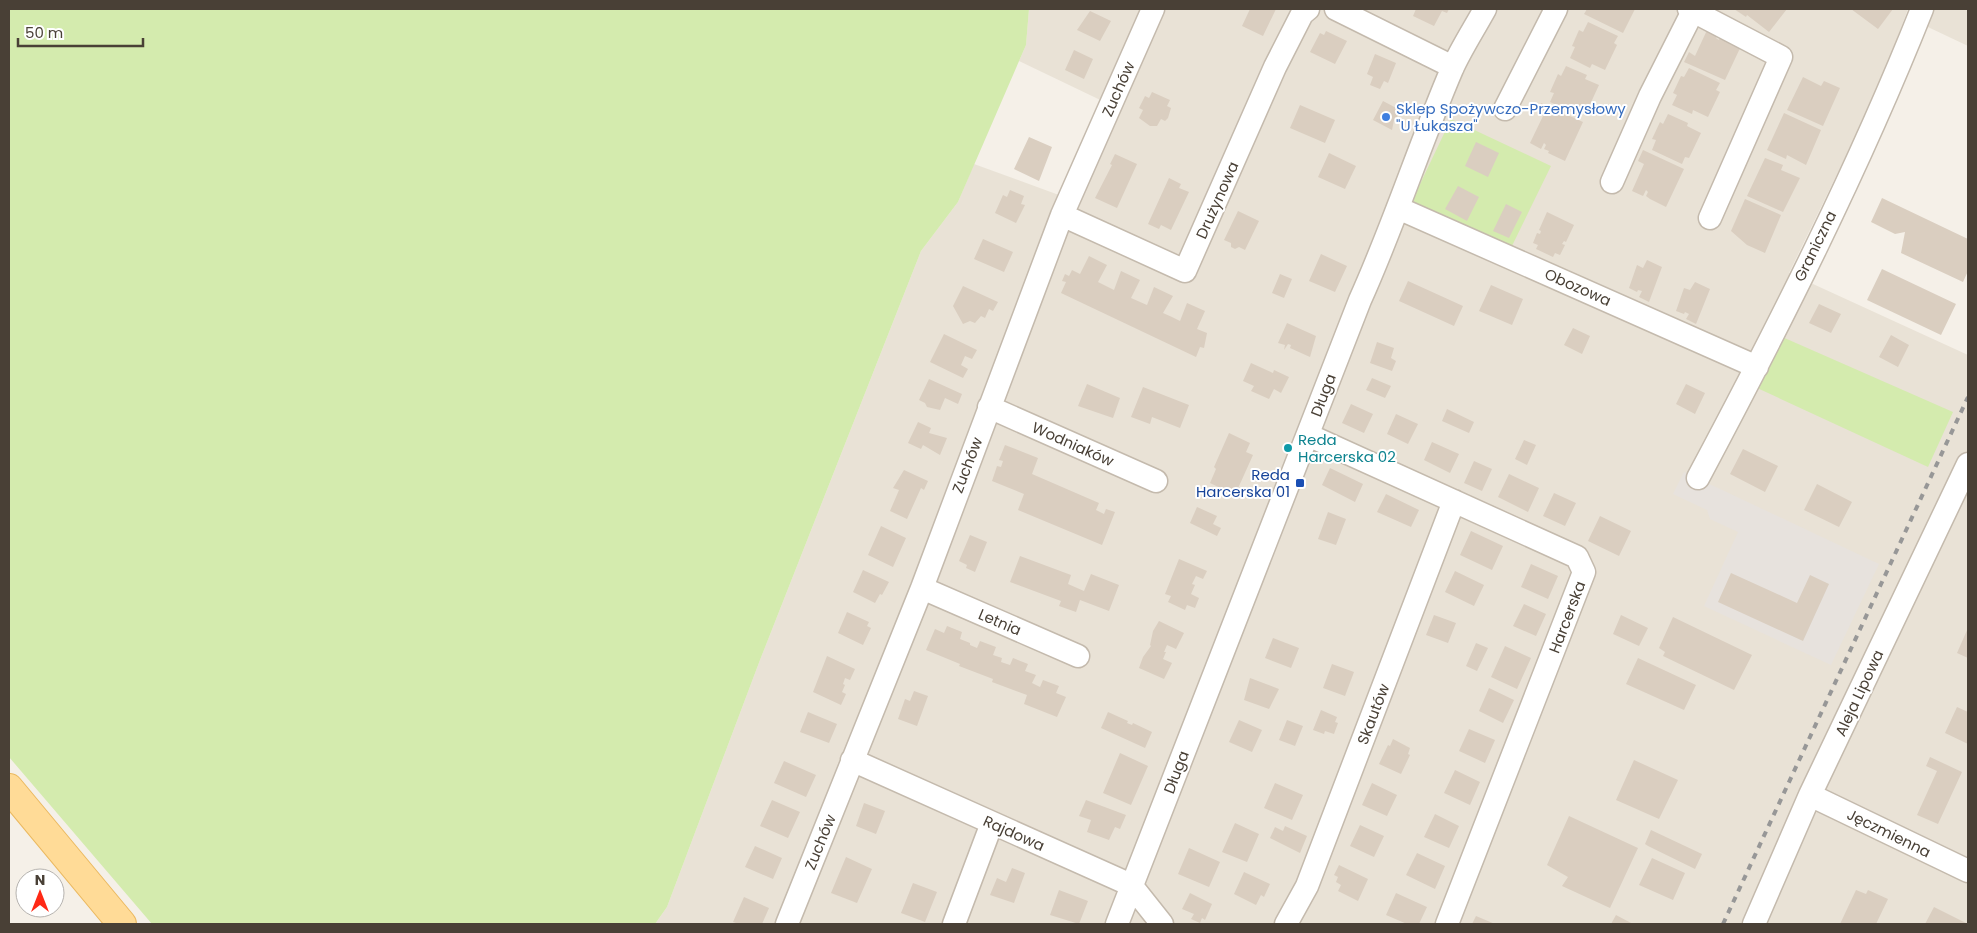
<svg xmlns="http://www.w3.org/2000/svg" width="1977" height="933" viewBox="0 0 1977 933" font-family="Poppins,sans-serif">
<rect width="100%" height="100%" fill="#f5f0e8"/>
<!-- residential -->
<path fill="#e9e2d6" d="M1029 9H1908L1877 92 1789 273 1968 355V924H655L667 907 760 660 921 251 958 202 974 164 1078 202 1117 108 1019 61 1026 45Z
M1915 9H1968V46L1911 19Z"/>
<!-- industrial -->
<path fill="#e7e2dd" d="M1684 472 1879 564 1831 665 1704 606 1738 532 1710 519 1707 510 1673 494Z"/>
<!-- green -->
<path fill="#d4ebae" d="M9 9H1029L1026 45 958 202 921 251 760 660 667 907 655 924H152L9 757Z
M1451 119 1551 166 1510 250 1411 203Z
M1780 336 1953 412 1928 467 1755 387Z"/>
<!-- building -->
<path fill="#dacec0" d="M1250 9H1276L1263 36 1242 26Z
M1416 9H1449L1447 13 1442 11 1434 26 1413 16Z
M1587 9H1635L1623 33 1584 14Z
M1734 9H1787L1769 32 1747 15 1746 17Z
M1851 9H1893L1878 29Z
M1090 11 1111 21 1100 41 1077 30Z
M1588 22 1618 36 1614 43 1617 45 1605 70 1592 64 1590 68 1570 58 1575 47 1572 46 1579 30 1583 32Z
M1708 28 1719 33 1716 38 1719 40 1720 35 1742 44 1725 80 1684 62 1689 52 1695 56Z
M1326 31 1347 41 1335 64 1310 52 1320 33 1324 35Z
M1074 50 1093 59 1084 79 1065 70Z
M1375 54 1396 63 1388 83 1384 81 1380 89 1370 85 1373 77 1367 74Z
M1566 66 1587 75 1585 79 1599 85 1587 111 1584 109 1580 116 1550 102 1554 93 1550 92 1558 74 1561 76Z
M1689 68 1720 83 1716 90 1720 92 1708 117 1693 110 1692 114 1672 105 1677 95 1673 93 1681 76 1684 77Z
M1803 77 1821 86 1824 81 1840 88 1823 126 1787 110Z
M1152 92 1170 100 1167 106 1171 108 1168 118 1165 121 1161 119 1157 126H1150L1139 118 1143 110 1139 108 1145 96 1149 98Z
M1383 101 1402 111 1394 120 1392 130 1373 120Z
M1541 103 1583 122 1565 161 1548 153 1549 151 1544 149 1546 145 1544 143 1541 149 1530 143 1543 116 1537 114Z
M1300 105 1335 120 1325 143 1290 128Z
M1784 113 1821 130 1806 165 1787 155 1786 159 1767 150Z
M1668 114 1688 123 1687 126 1701 133 1689 158 1685 157 1682 164 1652 150 1656 140 1652 139 1660 122 1663 124Z
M1029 137 1052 147 1039 181 1014 169Z
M1476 142 1499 153 1488 177 1465 166Z
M1643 150 1684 169 1666 207 1650 199 1646 196 1648 192 1646 190 1643 196 1632 191 1644 164 1638 161Z
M1329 153 1356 166 1345 189 1318 177Z
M1115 154 1137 164 1117 208 1095 198 1112 165 1110 164Z
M1765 158 1783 165 1781 170 1800 178 1783 212 1747 196Z
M1169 178 1181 184 1179 188 1189 192 1171 230 1161 225 1159 229 1148 224Z
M1458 186 1479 197 1467 221 1445 209Z
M1010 190 1024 196 1021 204 1025 205 1016 223 995 213 1003 195 1007 197Z
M1882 198 1968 239V271L1963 282 1901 253 1905 232 1895 234 1871 222Z
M1745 199 1781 215 1765 253 1747 245 1731 231Z
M1506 204 1522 212 1509 238 1493 231Z
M1238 211 1259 221 1245 250 1239 247 1235 249 1231 247V243L1224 240Z
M1547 212 1574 225 1566 242 1564 241 1562 244 1565 245 1560 255 1555 253 1553 257 1536 249 1538 245 1533 243 1537 233 1540 234 1541 231 1539 230Z
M983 239 1013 252 1004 272 974 259Z
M1321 254 1347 266 1335 292 1309 281Z
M1089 256 1107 265 1098 282 1114 290 1121 271 1140 280 1131 298 1147 305 1154 287 1173 296 1163 313 1172 317 1180 321 1187 303 1205 311 1197 329 1207 333 1204 348 1200 347 1196 357 1061 293 1066 282 1062 281 1065 274 1069 276 1072 270 1080 274Z
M1647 260 1662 267 1649 302 1639 297 1642 291 1638 290 1637 292 1629 288 1637 265 1643 268Z
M1882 269 1956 304 1941 335 1867 300Z
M1280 274 1292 279 1284 298 1272 293Z
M1408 281 1463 306 1454 326 1399 301Z
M1695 282 1710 289 1696 324 1686 319 1689 314 1685 312 1684 314 1676 311 1684 288 1690 290Z
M1491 285 1523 299 1512 325 1479 311Z
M963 286 998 302 993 311 989 309 985 318 981 316 975 323 970 321 963 324 953 306Z
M1819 304 1841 314 1831 333 1809 323Z
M1287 323 1316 336 1310 357 1290 348 1291 345 1288 344 1284 350 1285 345 1278 343Z
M1573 328 1590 336 1582 354 1564 345Z
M944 334 977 350 972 359 965 356 961 365 968 369 963 378 930 362Z
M1891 335 1909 345 1898 367 1879 357Z
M1377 342 1394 348 1391 358 1396 361 1392 371 1370 363Z
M1251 363 1273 373 1274 370 1289 377 1281 393 1274 389 1269 399 1251 391 1254 386 1243 381Z
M1372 378 1391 386 1385 398 1366 390Z
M929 379 962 394 958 404 945 398 940 410 927 407 925 403 919 400Z
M1087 384 1120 398 1113 418 1078 406Z
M1686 384 1705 393 1695 414 1676 404Z
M1143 387 1189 405 1180 428 1152 417 1150 424 1131 417Z
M1351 404 1373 414 1364 433 1342 423Z
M1447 409 1474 422 1469 433 1442 421Z
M1396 414 1418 424 1408 444 1387 434Z
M918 422 931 428 929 433 947 438 940 455 923 445 921 449 908 443Z
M1229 433 1250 443 1246 452 1253 455 1235 495 1210 483 1216 469 1214 467Z
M1524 440 1536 445 1527 465 1515 459Z
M1432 442 1459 454 1450 473 1424 460Z
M1005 445 1038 458 1032 474 1099 503 1096 510 1104 514 1106 509 1115 512 1102 545 1018 510 1024 494 992 481 997 466 1001 467 1003 461 999 460Z
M1743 449 1778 466 1765 492 1730 474Z
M1474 461 1492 469 1482 491 1464 483Z
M1330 468 1363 484 1355 502 1322 485Z
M904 470 928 481 924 490 921 488 907 519 890 511 899 490 893 488Z
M1509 474 1539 488 1528 512 1498 497Z
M1817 484 1852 502 1839 527 1804 510Z
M1554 493 1576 503 1565 526 1543 516Z
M1386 494 1419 510 1411 527 1377 512Z
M1197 507 1217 516 1213 524 1221 528 1217 536 1190 523Z
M1328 512 1346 519 1336 545 1318 539Z
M1600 516 1631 531 1619 556 1588 541Z
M881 526 906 538 893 567 868 555Z
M1471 531 1503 546 1492 570 1460 555Z
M970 535 987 542 975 572 966 568 967 565 959 561Z
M1020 556 1071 575 1068 584 1084 591 1091 574 1119 585 1109 611 1080 600 1076 612 1059 606 1061 601 1010 582Z
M1179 559 1207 571 1203 579 1196 576 1192 584 1195 585 1191 594 1199 598 1195 608 1187 605 1185 610 1168 602 1171 596 1165 594Z
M1531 564 1558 576 1548 599 1521 587Z
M863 570 889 582 882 595 880 594 875 603 853 592Z
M1455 571 1484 585 1474 606 1445 592Z
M1731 573 1797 603 1810 575 1829 584 1803 641 1718 602Z
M1524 604 1546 614 1536 636 1513 626Z
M847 612 869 622 867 626 871 628 863 645 838 633Z
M1434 615 1456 623 1448 643 1426 635Z
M1621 615 1648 628 1639 646 1613 634Z
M1673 617 1752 655 1734 690 1663 656 1665 652 1659 648Z
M1159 621 1184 633 1176 649 1167 645 1164 652H1166L1163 659 1172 663 1164 679 1139 668 1143 657 1151 646 1150 645 1153 631Z
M947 626 962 632 960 639 970 643V645L977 648 980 641 996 647 993 655 1002 658 1001 662 1010 665 1013 658 1028 664 1025 671 1036 675 1032 683 1040 687 1043 680 1059 686 1056 693 1066 697 1057 717 1024 704 1027 695 992 682 993 679 959 666 960 664 926 650 935 629 944 633Z
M1968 628V658L1957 653Z
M1273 638 1299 648 1291 668 1265 658Z
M1476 643 1488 648 1477 671 1466 666Z
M1505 646 1531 658 1517 689 1491 677Z
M827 656 855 669 850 680 845 678 843 684 845 685 842 692 846 694 841 705 813 692Z
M1638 658 1696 685 1684 710 1626 684Z
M1332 664 1354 672 1345 696 1323 688Z
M1250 678 1279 689 1269 709 1244 700Z
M1489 688 1514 700 1503 723 1479 711Z
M914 691 928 696 917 726 898 719 905 699 910 701Z
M1957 707 1968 712V744L1945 733Z
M1321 710 1337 717 1335 722 1338 723 1334 734 1325 731 1324 734 1313 730Z
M808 712 837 724 829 743 800 732Z
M1108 712 1128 721 1127 723 1132 725 1133 723 1152 732 1145 748 1101 728Z
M1239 720 1262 730 1252 752 1229 742Z
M1287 720 1303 726 1295 746 1279 740Z
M1469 729 1495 740 1485 763 1459 751Z
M1393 739 1410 748 1408 754 1410 755 1401 774 1379 764 1388 745 1390 746Z
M1120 753 1148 766 1131 805 1103 793Z
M1930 757 1962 772 1938 824 1917 815 1937 771 1926 766Z
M1634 760 1678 780 1659 819 1616 800Z
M784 761 816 775 806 797 774 783Z
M1455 770 1480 782 1470 805 1444 793Z
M1275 783 1303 795 1292 820 1264 808Z
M1372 783 1397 795 1387 816 1362 805Z
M772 800 800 812 788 838 760 826Z
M1086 800 1126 815 1120 829 1115 827 1109 840 1087 832 1091 820 1079 816Z
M864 803 885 811 876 834 856 826Z
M1435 814 1459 826 1449 848 1424 837Z
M1569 816 1638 848 1610 908 1562 886 1568 877 1547 865Z
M1235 823 1259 834 1247 862 1222 852Z
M1360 825 1384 836 1374 857 1350 846Z
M1285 826 1307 836 1300 853 1270 838 1275 827 1283 831Z
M1651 830 1702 854 1695 869 1648 846 1645 844Z
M755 846 782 858 773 879 745 867Z
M1189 848 1220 862 1209 887 1178 874Z
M1417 853 1445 866 1435 889 1406 875Z
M846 857 872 869 857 903 831 893Z
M1652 858 1685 873 1673 900 1639 885Z
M1339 865 1368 879 1358 901 1338 891 1341 885 1336 882 1338 877 1334 875Z
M1012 868 1025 873 1014 903 990 895 997 878 1006 882Z
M1244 872 1270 884 1264 897 1261 895 1256 905 1234 894Z
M913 883 937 892 925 922 901 913Z
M1059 890 1088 901 1079 924 1050 915Z
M1856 890 1866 894 1868 890 1888 899 1876 924H1840Z
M1190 893 1212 904 1205 920 1202 918 1200 923 1191 919 1194 914 1182 909Z
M1396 893 1427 907 1419 924H1407L1386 915Z
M744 897 769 908 762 924H739L733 922Z
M1934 907 1968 924H1925Z
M1616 915 1633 924H1611Z
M1476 916 1495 924H1472Z"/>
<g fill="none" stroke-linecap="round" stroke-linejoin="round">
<defs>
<path id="minor" d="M1336 9 1453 67
M1689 9 1781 57 1710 218
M1505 109 1556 9
M1612 182 1650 96 1693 11
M1398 208 1757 367
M1062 215 1185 271 1275 67 1302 14 1308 9
M989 407 1156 481
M1308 435 1577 557 1584 572 1447 924
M1698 478C1779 326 1858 170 1922 9
M922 588 1078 656
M852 760 1131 885 1162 924
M1810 795 1968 871
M787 924 922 588 1062 215 1153 9
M954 924 992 823
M1117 924 1360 300C1394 225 1419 146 1452 69 1461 49 1474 29 1485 9
M1286 924 1307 886 1454 501
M1754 924 1810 795 1968 464"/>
<path id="major" d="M9 788 122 924"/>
</defs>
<!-- minor casing -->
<use href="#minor" stroke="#c4baad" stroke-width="25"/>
<!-- major casing -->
<use href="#major" stroke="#ebb960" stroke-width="30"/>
<!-- minor -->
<use href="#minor" stroke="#fff" stroke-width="22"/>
<!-- major -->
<use href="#major" stroke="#ffdb97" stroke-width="28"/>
<!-- rail -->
<path stroke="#979797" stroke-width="4" stroke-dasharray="6 6" stroke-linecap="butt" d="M1723 924 1968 397"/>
</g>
<!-- markers -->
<circle fill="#3f7fe0" stroke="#fff" stroke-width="2" cx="1386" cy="117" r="5"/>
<circle fill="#0f9aa8" stroke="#fff" stroke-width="2" cx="1288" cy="448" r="5"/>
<rect fill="#1a4fb4" stroke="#fff" stroke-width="2" x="1295" y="478" width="10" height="10" rx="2.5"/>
<g text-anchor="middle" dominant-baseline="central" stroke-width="4" stroke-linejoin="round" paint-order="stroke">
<!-- street labels -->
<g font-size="15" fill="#494036" stroke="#fff">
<text transform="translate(1118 89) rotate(-66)">Zuchów</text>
<text transform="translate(1217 200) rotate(-66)">Drużynowa</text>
<text transform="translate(1815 246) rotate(-64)">Graniczna</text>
<text transform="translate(1578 287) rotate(24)">Obozowa</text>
<text transform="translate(1323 395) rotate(-69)">Długa</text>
<text transform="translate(1073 444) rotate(24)">Wodniaków</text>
<text transform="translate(967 465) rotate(-69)">Zuchów</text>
<text transform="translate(1567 617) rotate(-69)">Harcerska</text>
<text transform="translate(1000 622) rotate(23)">Letnia</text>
<text transform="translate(1859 693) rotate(-65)">Aleja Lipowa</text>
<text transform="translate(1373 714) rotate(-69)">Skautów</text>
<text transform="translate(1176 772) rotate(-69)">Długa</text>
<text transform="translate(1014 833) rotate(24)">Rajdowa</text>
<text transform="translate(1889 833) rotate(26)">Jęczmienna</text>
<text transform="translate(820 842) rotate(-68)">Zuchów</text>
</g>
<!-- shop labels -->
<g font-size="15" fill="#366cbe" stroke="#fff" text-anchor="start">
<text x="1396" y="108">Sklep Spożywczo-Przemysłowy<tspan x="1396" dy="17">"U Łukasza"</tspan></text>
</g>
<!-- culture labels -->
<g font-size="15" fill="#0d838f" stroke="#fff" text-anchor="start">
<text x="1298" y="439">Reda<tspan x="1298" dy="17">Harcerska 02</tspan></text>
</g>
<!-- transit labels -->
<g font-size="15" fill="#164399" stroke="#fff" text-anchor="end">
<text x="1290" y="474">Reda<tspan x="1290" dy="17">Harcerska 01</tspan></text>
</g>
</g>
<!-- border -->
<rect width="1977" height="933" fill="none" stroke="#494036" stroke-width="20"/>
<!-- north arrow -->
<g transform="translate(40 893)"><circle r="24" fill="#ffffff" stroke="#b6b3af"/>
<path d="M0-4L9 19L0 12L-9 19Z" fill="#ff2915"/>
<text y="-8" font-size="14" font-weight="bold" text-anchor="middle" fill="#494036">N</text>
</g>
<!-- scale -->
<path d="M18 38v8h125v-8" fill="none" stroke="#494036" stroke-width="2.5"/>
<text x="25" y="38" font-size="15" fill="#494036" stroke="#ffffff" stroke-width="4" paint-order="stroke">50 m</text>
</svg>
